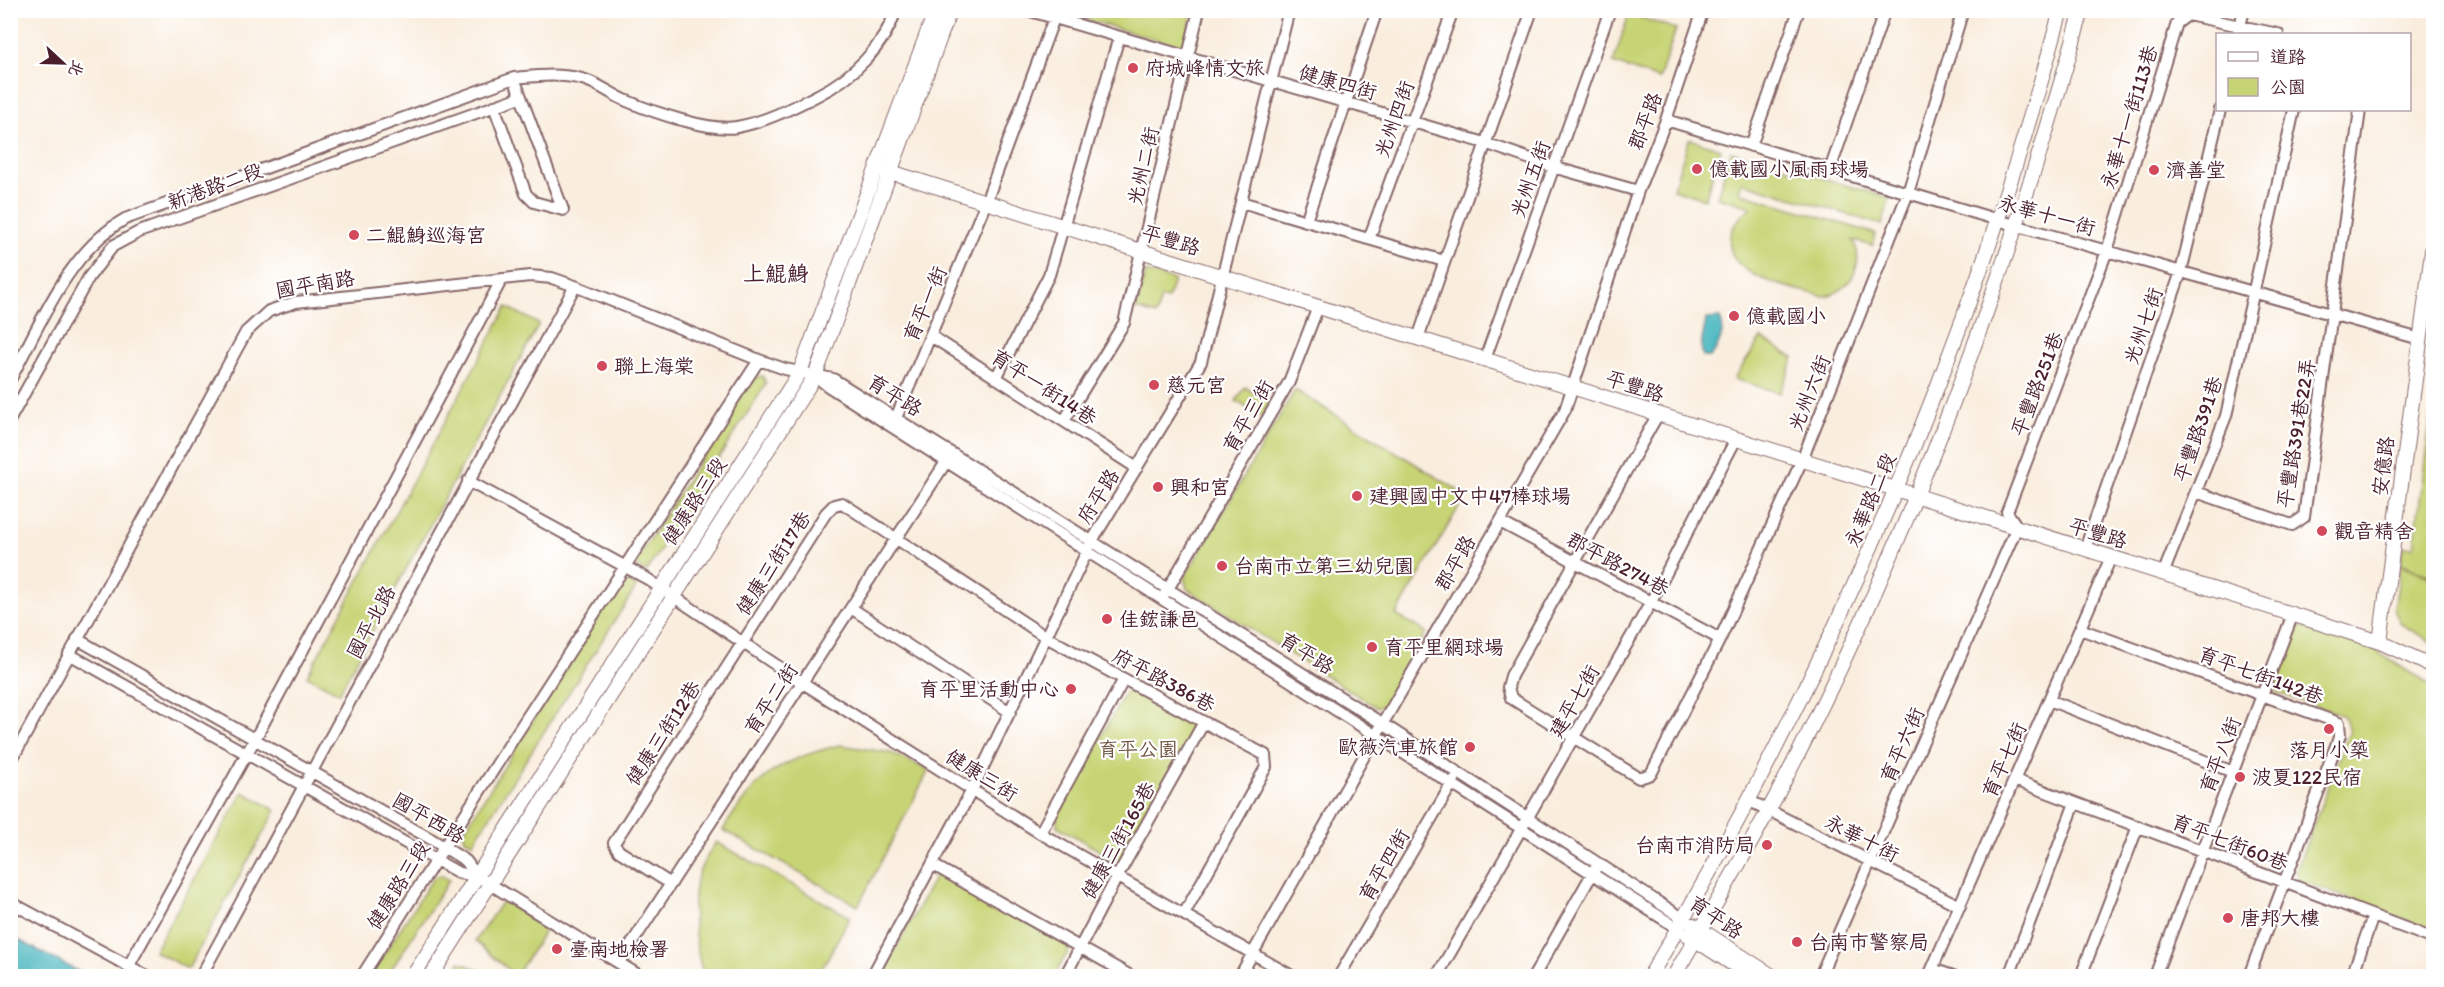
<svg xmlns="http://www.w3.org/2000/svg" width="2444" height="987" viewBox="0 0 2444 987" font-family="Itim,'LXGW WenKai TC',sans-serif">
<rect width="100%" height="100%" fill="#fff"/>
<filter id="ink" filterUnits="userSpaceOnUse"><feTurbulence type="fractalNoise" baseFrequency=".0167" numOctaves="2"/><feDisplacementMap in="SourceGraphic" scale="12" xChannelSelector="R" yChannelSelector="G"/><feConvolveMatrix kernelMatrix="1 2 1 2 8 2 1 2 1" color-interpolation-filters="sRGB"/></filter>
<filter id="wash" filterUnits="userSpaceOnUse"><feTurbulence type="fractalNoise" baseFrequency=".008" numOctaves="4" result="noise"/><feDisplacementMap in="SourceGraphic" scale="24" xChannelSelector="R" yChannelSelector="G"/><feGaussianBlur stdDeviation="1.35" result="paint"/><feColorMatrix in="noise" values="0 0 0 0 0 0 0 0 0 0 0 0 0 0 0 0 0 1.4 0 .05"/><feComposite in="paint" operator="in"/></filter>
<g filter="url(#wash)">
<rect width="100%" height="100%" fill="#f9eddd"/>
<!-- green -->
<path fill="#c7d475" stroke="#887a50" stroke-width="1.5" d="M1090 11V10L1193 11 1186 41 1179 46 1087 20Z
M1629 14 1676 29 1659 79 1613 63Z
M1689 139 1721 149 1705 199 1673 189Z
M1731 151 1890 198 1882 225 1742 182 1739 192 1876 234 1872 246 1853 240C1866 264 1850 294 1822 296 1795 288 1734 280 1730 246 1728 229 1739 217 1751 207L1717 197Z
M1146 272 1174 280 1168 299 1161 298 1156 315 1135 309Z
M507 307 539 324 339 693 307 676Z
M1761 338 1794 358 1780 393 1734 379Z
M763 376 766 384 647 571H643L636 565V561L753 377Z
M1245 387 1270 403 1261 417 1236 401Z
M1295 390 1466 495 1396 615 1426 632 1386 704 1377 708 1187 589 1184 578Z
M2433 398 2434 577H2433L2401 563 2403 547H2414Z
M2401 564 2433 579V643L2401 624 2394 610Z
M626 582 637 586 473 843 465 839 463 832 618 586Z
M2300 626 2371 648 2433 687V930L2300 881 2295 873 2350 730 2344 716 2275 692 2273 684 2294 630Z
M1133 690 1192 721 1195 728 1122 859 1115 860 1057 826V817L1126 691Z
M841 745 891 753 929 770 858 906 723 830C755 777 780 759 841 745Z
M243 792 276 810 188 969 154 951Z
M716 842 850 917 818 976H704C695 950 689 902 698 875 702 863 710 852 716 842Z
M939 869 1073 943 1054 976H881Z
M441 875 449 880 387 976H370L433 878Z
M503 900 546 929 516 976 475 941Z
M460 962 492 976H451Z"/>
<!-- water -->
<path fill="#47b6be" stroke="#486a74" stroke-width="1.5" d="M1720 318C1726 330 1719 348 1710 357H1703L1701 346 1706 319Z
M10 936H11L87 976H11Z"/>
</g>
<g filter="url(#ink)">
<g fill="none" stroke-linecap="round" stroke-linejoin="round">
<defs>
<path id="minor" d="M1027 10 1485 143 1553 167 1638 191
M2238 34 2244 10
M514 78C537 76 559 73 582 79 598 83 612 95 627 101 653 112 710 132 737 127 765 122 792 108 818 95 852 78 884 47 896 10
M1666 120 2018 226 2420 339
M1751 146 1799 10
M1830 170 1885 10
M1241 202 1444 261
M1306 221 1377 10
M1369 239 1453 10
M931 336 1137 468
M1418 338 1532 10
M1485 359 1610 10
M815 376 828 386 1679 929
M996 378 1049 275 1119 37
M10 380C41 323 68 252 125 219L514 78 563 210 534 202 526 194 494 106
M1658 414 1511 676 1508 687 1511 698 1639 778 1651 774 1720 639 1802 460 1908 193 1963 10
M896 418 986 202 1057 10
M10 419 89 277 113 246 139 232 521 97
M1064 421 1124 323 1199 10
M468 481 646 578 803 683 1040 833 1292 976
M2196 492 2292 525 2304 517 2360 110
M1500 522 1720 639
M2085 549 2181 272 2220 110
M2163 574 2226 416 2294 110
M1165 594 1289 382 1318 307
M851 608 1010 712
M2080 629 2339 723 2340 735 2249 976
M77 639 431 839 466 861 477 876 640 976
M69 654 459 873 477 876
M2049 700 2233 772
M10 763 246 332 269 311 296 302 530 276 552 278 575 286 759 360 785 369 833 379 1383 724 1684 919
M2015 780 2434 939
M1750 801 1960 906
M1040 833 1124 679
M933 865 1131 976
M671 884 619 851 614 843 826 513 834 505 842 503 1046 637 1265 755 1266 767 1184 914
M10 902 147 976
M619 963 950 456
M128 967 255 739 502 279
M1932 969 1953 976
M201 976 575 286
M362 976 513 739 759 360
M872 976 972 790 1092 541 1201 362 1289 10
M1065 976 1117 877 1204 722
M1240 976 1376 735 1565 410 1638 191 1666 120 1703 10
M1339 976 1454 780
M1437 976 1651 602 1736 439
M1534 976 1596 867
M1820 976 2017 527 2007 512 2107 251 2177 23 2188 15 2278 34
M1929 976 2111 557
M2009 976 2075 803
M2081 976 2138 826
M2155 976 2293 614
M2352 976 2373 916"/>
<path id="tertiary" d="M878 168 2380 642 2434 667
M2380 642 2434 237
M1693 925 1772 976
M1688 935 1751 976
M413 976 800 372 936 10
M431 976 815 376 950 10
M1650 976C1829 674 1969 350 2061 10
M1674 976C1722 893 1772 809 1814 722 1927 494 2013 255 2082 10"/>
</defs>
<!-- minor casing -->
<use href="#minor" stroke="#876769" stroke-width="14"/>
<!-- tertiary casing -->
<use href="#tertiary" stroke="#876769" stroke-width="16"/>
<!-- minor -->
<use href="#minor" stroke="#fff" stroke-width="10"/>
<!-- tertiary -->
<use href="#tertiary" stroke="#fff" stroke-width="14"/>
</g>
</g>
<!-- markers -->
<g fill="#d1495b" stroke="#fff" stroke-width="2">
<circle cx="1133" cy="68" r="6"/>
<circle cx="1697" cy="169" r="6"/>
<circle cx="2154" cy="170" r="6"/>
<circle cx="354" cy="235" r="6"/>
<circle cx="1734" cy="316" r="6"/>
<circle cx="602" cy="366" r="6"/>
<circle cx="1154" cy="385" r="6"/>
<circle cx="1158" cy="487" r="6"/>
<circle cx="1357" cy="496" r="6"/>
<circle cx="2322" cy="531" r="6"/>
<circle cx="1222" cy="566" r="6"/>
<circle cx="1107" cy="619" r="6"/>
<circle cx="1372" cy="647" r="6"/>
<circle cx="1071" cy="689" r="6"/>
<circle cx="2329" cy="729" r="6"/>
<circle cx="1470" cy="747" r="6"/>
<circle cx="2240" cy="777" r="6"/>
<circle cx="1767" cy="845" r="6"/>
<circle cx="2228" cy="918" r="6"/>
<circle cx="1797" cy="942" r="6"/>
<circle cx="557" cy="949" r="6"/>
</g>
<g text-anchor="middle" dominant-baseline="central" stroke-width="4.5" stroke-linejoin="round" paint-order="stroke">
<!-- poi labels -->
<g font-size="20" fill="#4a1f2b" stroke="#fff" text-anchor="start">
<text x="1145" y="68">府城峰情文旅</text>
<text x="1709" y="169">億載國小風雨球場</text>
<text x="2166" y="170">濟善堂</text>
<text x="366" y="235">二鯤鯓巡海宮</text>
<text x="1746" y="316">億載國小</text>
<text x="614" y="366">聯上海棠</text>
<text x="1166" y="385">慈元宮</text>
<text x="1170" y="487">興和宮</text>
<text x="1369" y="496">建興國中文中47棒球場</text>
<text x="2334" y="531">觀音精舍</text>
<text x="1234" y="566">台南市立第三幼兒園</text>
<text x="1119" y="619">佳鋐謙邑</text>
<text x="1384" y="647">育平里網球場</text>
<text x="1059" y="689" text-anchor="end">育平里活動中心</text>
<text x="1458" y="747" text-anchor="end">歐薇汽車旅館</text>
<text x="2329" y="750" text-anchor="middle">落月小築</text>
<text x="2252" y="777">波夏122民宿</text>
<text x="1755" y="845" text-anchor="end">台南市消防局</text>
<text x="2240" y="918">唐邦大樓</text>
<text x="1809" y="942">台南市警察局</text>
<text x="569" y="949">臺南地檢署</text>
</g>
<!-- street labels -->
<g font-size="20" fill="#4a1f2b" stroke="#fff">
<text transform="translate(1338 82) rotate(16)">健康四街</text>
<text transform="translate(2129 117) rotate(-73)">永華十一街113巷</text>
<text transform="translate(1394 119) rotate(-70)">光州四街</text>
<text transform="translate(1645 121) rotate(-69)">郡平路</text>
<text transform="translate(1143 166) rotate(-77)">光州二街</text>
<text transform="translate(1530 179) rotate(-70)">光州五街</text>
<text transform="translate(215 186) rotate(-20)">新港路二段</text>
<text transform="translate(2047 215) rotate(16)">永華十一街</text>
<text transform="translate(1171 240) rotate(17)">平豐路</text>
<text transform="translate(315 284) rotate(-10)">國平南路</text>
<text transform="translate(925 304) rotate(-67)">育平一街</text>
<text transform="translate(2143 326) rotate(-71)">光州七街</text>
<text transform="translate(2037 384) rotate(-69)">平豐路251巷</text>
<text transform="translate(1635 386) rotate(18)">平豐路</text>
<text transform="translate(1044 387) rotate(33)">育平一街14巷</text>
<text transform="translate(1809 393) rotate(-68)">光州六街</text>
<text transform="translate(895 395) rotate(32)">育平路</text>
<text transform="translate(1248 416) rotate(-60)">育平三街</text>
<text transform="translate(2198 429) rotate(-71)">平豐路391巷</text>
<text transform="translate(2296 433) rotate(-81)">平豐路391巷22弄</text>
<text transform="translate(2383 466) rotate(-83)">安億路</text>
<text transform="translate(1098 496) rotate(-58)">府平路</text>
<text transform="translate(1870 500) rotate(-67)">永華路二段</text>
<text transform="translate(694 501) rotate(-57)">健康路三段</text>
<text transform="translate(2098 533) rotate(17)">平豐路</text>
<text transform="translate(773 563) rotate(-57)">健康三街17巷</text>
<text transform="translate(1455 563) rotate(-60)">郡平路</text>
<text transform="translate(1618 564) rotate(28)">郡平路274巷</text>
<text transform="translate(371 622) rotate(-62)">國平北路</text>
<text transform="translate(1307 653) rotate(32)">育平路</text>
<text transform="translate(2261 675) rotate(20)">育平七街142巷</text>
<text transform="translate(1164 680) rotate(28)">府平路386巷</text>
<text transform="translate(771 699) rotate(-57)">育平二街</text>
<text transform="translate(1574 701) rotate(-60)">建平七街</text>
<text transform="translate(663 733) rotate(-57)">健康三街12巷</text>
<text transform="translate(1902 745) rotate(-66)">育平六街</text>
<text transform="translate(2220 755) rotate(-69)">育平八街</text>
<text transform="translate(2004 760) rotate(-66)">育平七街</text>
<text transform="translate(982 775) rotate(32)">健康三街</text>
<text transform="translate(429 818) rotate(30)">國平西路</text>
<text transform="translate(1862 838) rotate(27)">永華十街</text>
<text transform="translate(1118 840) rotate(-61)">健康三街165巷</text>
<text transform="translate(2230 842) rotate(21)">育平七街60巷</text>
<text transform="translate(1384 865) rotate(-60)">育平四街</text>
<text transform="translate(398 885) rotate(-58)">健康路三段</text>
<text transform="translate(1716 917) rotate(34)">育平路</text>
</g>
<!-- park labels -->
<g font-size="20" fill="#705541" stroke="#fff">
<text x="1138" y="749">育平公園</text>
</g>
<!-- quarter labels -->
<g font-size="22" fill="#4a1f2b" stroke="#fff">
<text x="776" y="273">上鯤鯓</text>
</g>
</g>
<!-- margin -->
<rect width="2444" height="987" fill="none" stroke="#fff" stroke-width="36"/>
<!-- legend -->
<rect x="2216" y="33" width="195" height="78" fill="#ffffff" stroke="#b7a5aa" stroke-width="1.5"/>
<rect x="2228" y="52" width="30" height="9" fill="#ffffff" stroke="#b7a5aa" stroke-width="1.5"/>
<text x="2270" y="63" font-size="18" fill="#4a1f2b">道路</text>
<rect x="2228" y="78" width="30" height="18" fill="#c7d475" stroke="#b7a5aa" stroke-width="1.5"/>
<text x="2270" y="93" font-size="18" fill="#4a1f2b">公園</text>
<!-- north arrow -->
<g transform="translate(63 63) rotate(112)" stroke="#ffffff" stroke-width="4.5" paint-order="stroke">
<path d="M0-4.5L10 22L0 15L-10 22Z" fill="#4a1f2b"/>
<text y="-9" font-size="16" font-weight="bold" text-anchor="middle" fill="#4a1f2b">北</text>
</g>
</svg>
